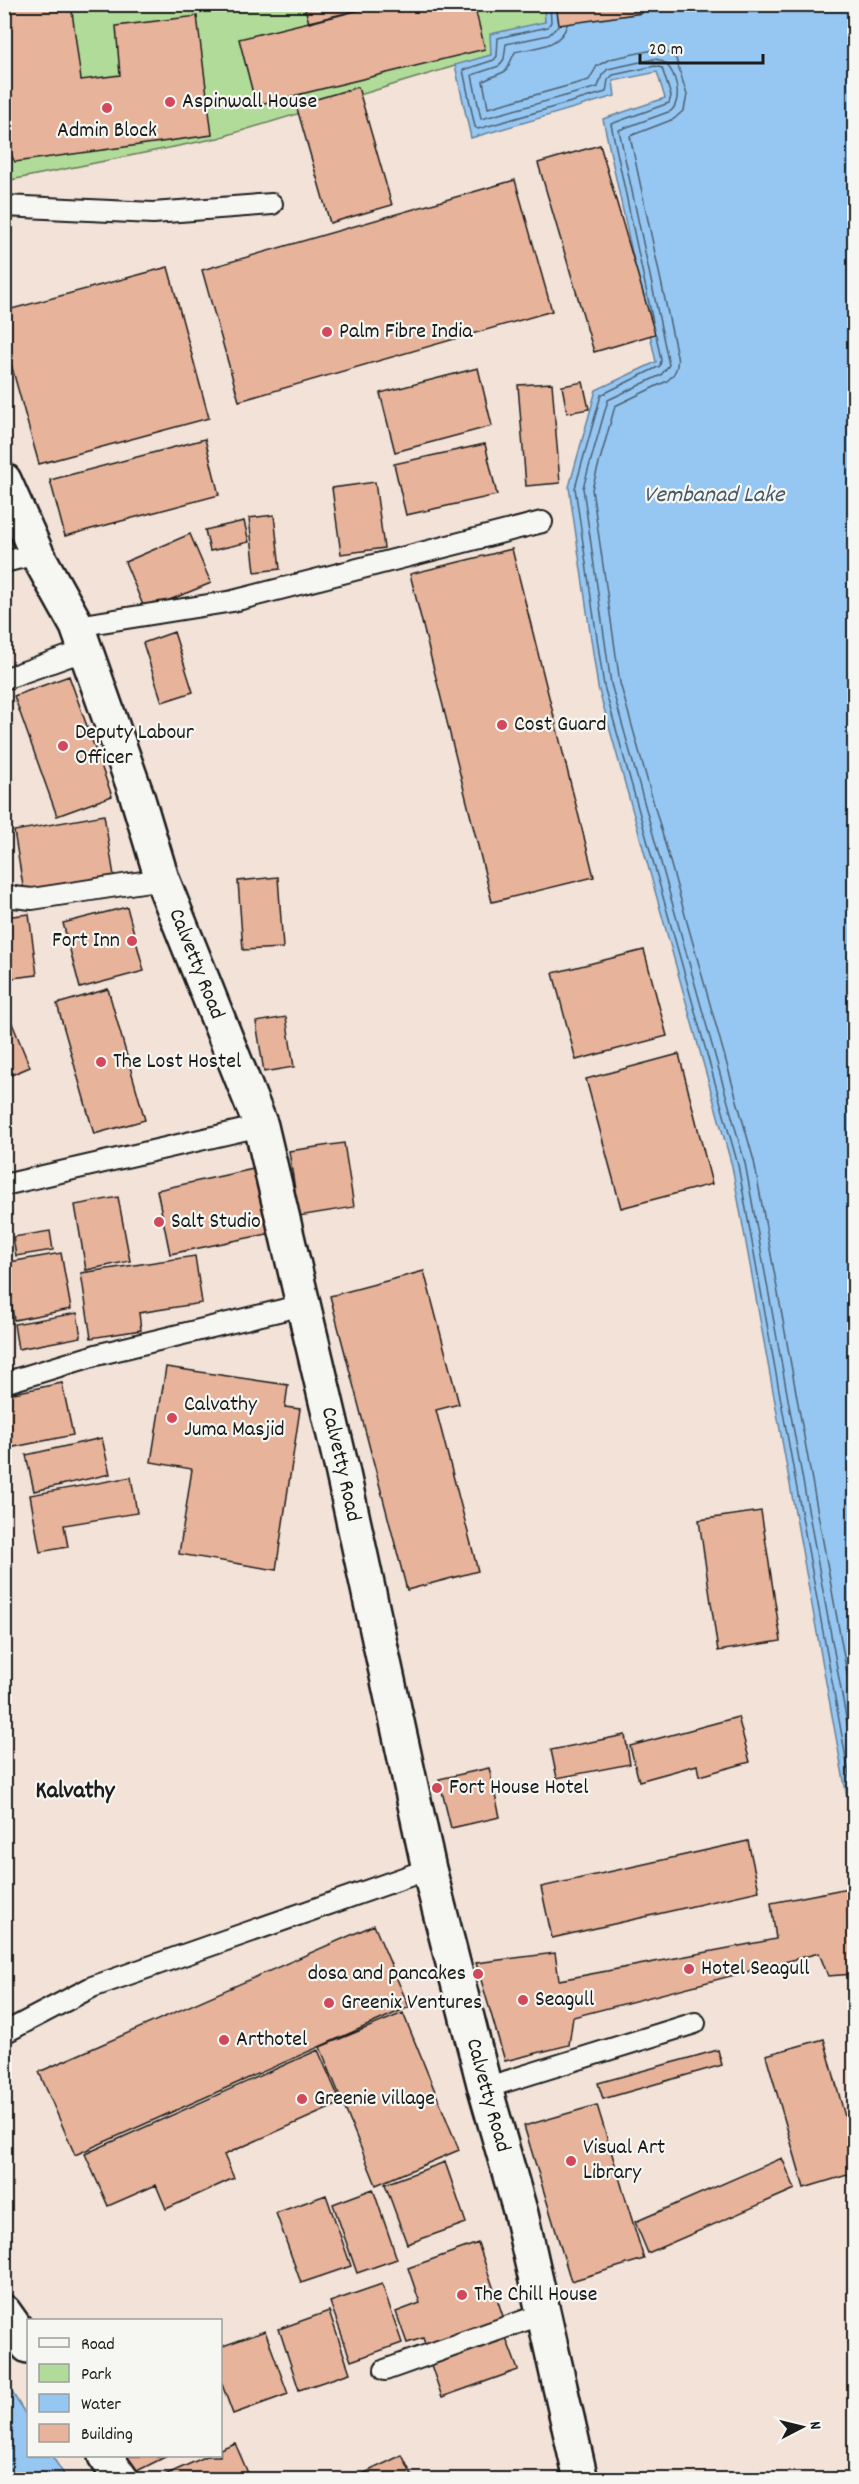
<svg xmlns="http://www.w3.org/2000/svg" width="859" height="2484" viewBox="0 0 859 2484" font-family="Dekko,sans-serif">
<rect width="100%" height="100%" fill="#f2e2d8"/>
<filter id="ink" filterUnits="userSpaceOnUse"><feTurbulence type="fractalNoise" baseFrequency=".0167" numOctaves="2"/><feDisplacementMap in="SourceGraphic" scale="12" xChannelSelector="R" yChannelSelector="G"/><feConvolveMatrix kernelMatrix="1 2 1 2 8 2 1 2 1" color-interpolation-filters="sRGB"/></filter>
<g filter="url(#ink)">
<!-- green -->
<path fill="#b1db98" stroke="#667c5a" stroke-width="1.5" d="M5 5H544L545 22 491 55 218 138 11 180 5 183Z"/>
<!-- water -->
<path fill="#96c7f2" stroke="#65839c" stroke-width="1.5" d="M544 5H854V1836L732 1166 598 687 569 487 596 390 656 362 603 119 665 98 657 72 613 81 615 96 471 138 455 65 491 55 490 34 545 22Z
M5 2381 28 2418V2456H52L67 2479H5Z"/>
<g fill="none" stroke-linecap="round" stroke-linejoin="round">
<!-- shore -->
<path stroke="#4d6072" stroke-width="1.5" d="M550 4 551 22 548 27 498 38 497 56 494 60 463 70 475 127 478 129 606 92 608 80 613 75 655 66 662 68 671 96 669 103 611 124 653 322
M567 25C560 48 534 47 515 52L506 71 483 81 488 108 589 80 597 66 610 59 658 49 669 53 676 59 687 95 684 110 674 119 630 136 677 356C679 367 675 375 667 381L615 406 592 489 620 683 754 1161 854 1712
M558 26 549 35 506 44 504 59 499 66 472 75 481 119 598 87 602 75 608 69 654 59C674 59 685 98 671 111L619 130 669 365 661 375 608 400 583 488 611 684 745 1163 854 1761
M656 335 661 360 660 366 601 395 575 488 604 686 738 1165 854 1802"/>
</g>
<!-- building -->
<path fill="#e7b39a" stroke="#1c1c1c" stroke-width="1.5" d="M4 4H71L81 80 120 75 116 26 197 16 212 135 15 162 4 142Z
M304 4H383L309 23Z
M383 4H474L485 49 256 105 239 39Z
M556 4H640L642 13 559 25Z
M358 87 392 205 330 223 296 105Z
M600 145 655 334 594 352 538 163Z
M515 180 552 311 239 401 202 270Z
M168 267 209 418 39 464 4 339V311Z
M478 368 492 426 395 452 380 393Z
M583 382 589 409 567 413 562 386Z
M552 383 560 483 526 486 518 385Z
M205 439 219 495 65 536 50 480Z
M485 444 497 495 406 515 394 464Z
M375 482 384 548 341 554 332 488Z
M274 515 280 569 255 572 249 518Z
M244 521 249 542 210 551 205 530Z
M190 534 211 583 145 610 125 562Z
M512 549 594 877 492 902 410 574Z
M174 632 193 692 162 702 143 643Z
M69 676 112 796 57 816 14 696Z
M104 815 114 876 24 892 14 831Z
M278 877 283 948 243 950 238 881Z
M127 907 144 971 80 988 63 923Z
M29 914 37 975 4 979V917Z
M644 950 667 1036 576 1060 553 973Z
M108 989 145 1120 94 1134 57 1004Z
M7 1011 30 1067 4 1078V1012Z
M286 1017 294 1067 264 1072 256 1022Z
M679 1054 712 1184 621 1208 586 1079Z
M344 1143 354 1207 299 1216 289 1151Z
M258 1168 272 1233 170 1254 157 1190Z
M118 1197 130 1261 86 1270 75 1205Z
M50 1231 53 1250 16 1256 13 1237Z
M61 1253 71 1309 14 1320 10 1295 4 1296V1263Z
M195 1256 202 1303 139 1313 141 1330 91 1338 81 1273Z
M424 1271 459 1404 436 1410 478 1571 407 1590 330 1296Z
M77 1313 81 1337 18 1349 14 1324Z
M166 1367 288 1385 285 1407 300 1409 276 1570 179 1554 192 1469 151 1462Z
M62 1383 73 1435 9 1448 4 1426V1395Z
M102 1438 110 1474 34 1491 26 1455Z
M131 1477 137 1513 64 1525 68 1547 40 1552 30 1495Z
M761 1511 781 1641 718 1651 699 1520Z
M738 1717 750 1762 699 1776 697 1765 639 1781 630 1746Z
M625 1735 630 1764 557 1778 551 1750Z
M489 1768 500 1817 451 1828 439 1779Z
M748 1841 759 1891 552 1938 541 1887Z
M854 1887V1974L828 1976 819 1953 573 2017 569 2045 505 2061 476 1963 555 1953 559 1980 776 1939 771 1903Z
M374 1925 409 2007 75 2155 39 2072Z
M403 2013 459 2150 376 2185 320 2047Z
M824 2039 854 2150V2173L804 2188 766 2055Z
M318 2050 341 2103 224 2155 234 2178 166 2209 156 2185 108 2206 85 2154Z
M718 2050 722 2065 603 2099 598 2083Z
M597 2105 644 2259 571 2281 524 2126Z
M782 2158 795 2189 648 2253 635 2222Z
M445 2162 466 2223 407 2244 385 2184Z
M373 2189 397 2259 357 2273 333 2204Z
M326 2195 351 2266 301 2283 276 2213Z
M478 2243 504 2319 426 2347 423 2338 407 2343 396 2312 420 2303 408 2268Z
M382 2284 402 2343 351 2361 330 2302Z
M329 2311 350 2373 299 2390 279 2329Z
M265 2331 288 2394 233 2414 220 2379V2347Z
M505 2335 518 2370 442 2397 430 2362Z
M235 2443 251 2480H154L207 2456H220V2449Z
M402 2455 414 2480H363L360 2475Z
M124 2456H167L133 2473Z"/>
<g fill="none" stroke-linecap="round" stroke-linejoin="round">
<defs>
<path id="service" d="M4 206 153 213 272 204
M4 562 37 554
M77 626 233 601 542 522
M4 679 86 650
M4 896 32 899 162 879
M4 1185 261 1126
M4 1383 96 1355 303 1305
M4 2033 92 1987 429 1869
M485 2088 695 2023
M385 2370 543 2314"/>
<path id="minor" d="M4 2312 28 2346
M105 2456 122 2480"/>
<g id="tertiary">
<path id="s1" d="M4 480 37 554 77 626 137 796 162 879 261 1126 342 1469 429 1869 485 2088 521 2214 581 2480"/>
</g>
</defs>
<!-- service casing -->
<use href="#service" stroke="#1c1c1c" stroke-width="24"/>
<!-- minor casing -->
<use href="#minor" stroke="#1c1c1c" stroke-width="38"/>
<!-- tertiary casing -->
<use href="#tertiary" stroke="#1c1c1c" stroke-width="38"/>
<!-- service -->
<use href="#service" stroke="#f6f6f2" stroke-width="20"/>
<!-- minor -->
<use href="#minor" stroke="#f6f6f2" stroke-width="33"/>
<!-- tertiary -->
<use href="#tertiary" stroke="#f6f6f2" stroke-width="33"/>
</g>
</g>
<!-- markers -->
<g fill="#d1495b" stroke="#f6f6f2" stroke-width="2">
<circle cx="170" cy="102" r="6"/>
<circle cx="107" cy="108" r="6"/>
<circle cx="327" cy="332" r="6"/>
<circle cx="502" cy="725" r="6"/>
<circle cx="63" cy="746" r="6"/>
<circle cx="132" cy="941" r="6"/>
<circle cx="101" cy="1062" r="6"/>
<circle cx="159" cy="1222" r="6"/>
<circle cx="172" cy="1418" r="6"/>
<circle cx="437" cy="1788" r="6"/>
<circle cx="689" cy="1969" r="6"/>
<circle cx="478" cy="1974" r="6"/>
<circle cx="523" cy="2000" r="6"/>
<circle cx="329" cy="2003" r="6"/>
<circle cx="224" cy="2040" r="6"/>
<circle cx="302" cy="2099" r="6"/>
<circle cx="571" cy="2161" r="6"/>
<circle cx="462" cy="2295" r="6"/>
</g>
<g text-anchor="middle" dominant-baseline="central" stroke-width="4.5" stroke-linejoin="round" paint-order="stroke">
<!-- poi labels -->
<g font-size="22" fill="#1c1c1c" stroke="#f6f6f2" text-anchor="start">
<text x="182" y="102">Aspinwall House</text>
<text x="107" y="131" text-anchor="middle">Admin Block</text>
<text x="339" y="332">Palm Fibre India</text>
<text x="514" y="725">Cost Guard</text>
<text x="75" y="733">Deputy Labour<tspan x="75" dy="25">Officer</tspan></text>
<text x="120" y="941" text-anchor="end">Fort Inn</text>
<text x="113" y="1062">The Lost Hostel</text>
<text x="171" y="1222">Salt Studio</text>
<text x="184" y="1405">Calvathy<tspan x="184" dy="25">Juma Masjid</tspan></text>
<text x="449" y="1788">Fort House Hotel</text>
<text x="701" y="1969">Hotel Seagull</text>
<text x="466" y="1974" text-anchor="end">dosa and pancakes</text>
<text x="535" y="2000">Seagull</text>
<text x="341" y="2003">Greenix Ventures</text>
<text x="236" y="2040">Arthotel</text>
<text x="314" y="2099">Greenie village</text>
<text x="583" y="2148">Visual Art<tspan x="583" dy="25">Library</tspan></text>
<text x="474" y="2295">The Chill House</text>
</g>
<!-- street labels -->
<g font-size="22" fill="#1c1c1c" stroke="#f6f6f2">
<text stroke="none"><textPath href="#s1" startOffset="522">Calvetty Road</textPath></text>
<text stroke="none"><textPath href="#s1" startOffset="1044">Calvetty Road</textPath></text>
<text stroke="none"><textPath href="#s1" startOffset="1692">Calvetty Road</textPath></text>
</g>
<!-- water labels -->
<g font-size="24" font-style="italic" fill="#475867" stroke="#f6f6f2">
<text x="714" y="496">Vembanad Lake</text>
</g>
<!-- neighbourhood labels -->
<g font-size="24" font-weight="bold" fill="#1c1c1c" stroke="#f6f6f2">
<text x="75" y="1792">Kalvathy</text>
</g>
</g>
<!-- margin -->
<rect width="859" height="2484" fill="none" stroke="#f6f6f2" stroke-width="24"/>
<rect x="12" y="12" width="835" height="2460" fill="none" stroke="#1c1c1c" stroke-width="2" filter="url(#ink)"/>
<!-- legend -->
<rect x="27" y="2319" width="195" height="138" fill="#f6f6f2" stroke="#9f9f9c" stroke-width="1.5"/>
<rect x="39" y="2338" width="30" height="9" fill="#f6f6f2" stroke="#9f9f9c" stroke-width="1.5"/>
<text x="81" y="2349" font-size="18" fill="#1c1c1c">Road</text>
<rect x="39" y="2364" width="30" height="18" fill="#b1db98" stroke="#9f9f9c" stroke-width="1.5"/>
<text x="81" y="2379" font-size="18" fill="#1c1c1c">Park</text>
<rect x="39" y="2394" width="30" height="18" fill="#96c7f2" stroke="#9f9f9c" stroke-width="1.5"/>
<text x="81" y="2409" font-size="18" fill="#1c1c1c">Water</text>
<rect x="39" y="2424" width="30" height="18" fill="#e7b39a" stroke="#9f9f9c" stroke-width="1.5"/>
<text x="81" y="2439" font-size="18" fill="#1c1c1c">Building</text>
<!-- north arrow -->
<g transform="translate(802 2427) rotate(83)" stroke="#f6f6f2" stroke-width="4.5" paint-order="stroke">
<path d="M0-4.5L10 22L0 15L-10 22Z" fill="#1c1c1c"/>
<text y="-9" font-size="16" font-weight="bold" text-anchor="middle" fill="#1c1c1c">N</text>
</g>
<!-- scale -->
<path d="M640 54v9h123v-9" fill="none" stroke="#1c1c1c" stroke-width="3"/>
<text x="649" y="54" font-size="18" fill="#1c1c1c" stroke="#f6f6f2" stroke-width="4.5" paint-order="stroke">20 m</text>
</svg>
